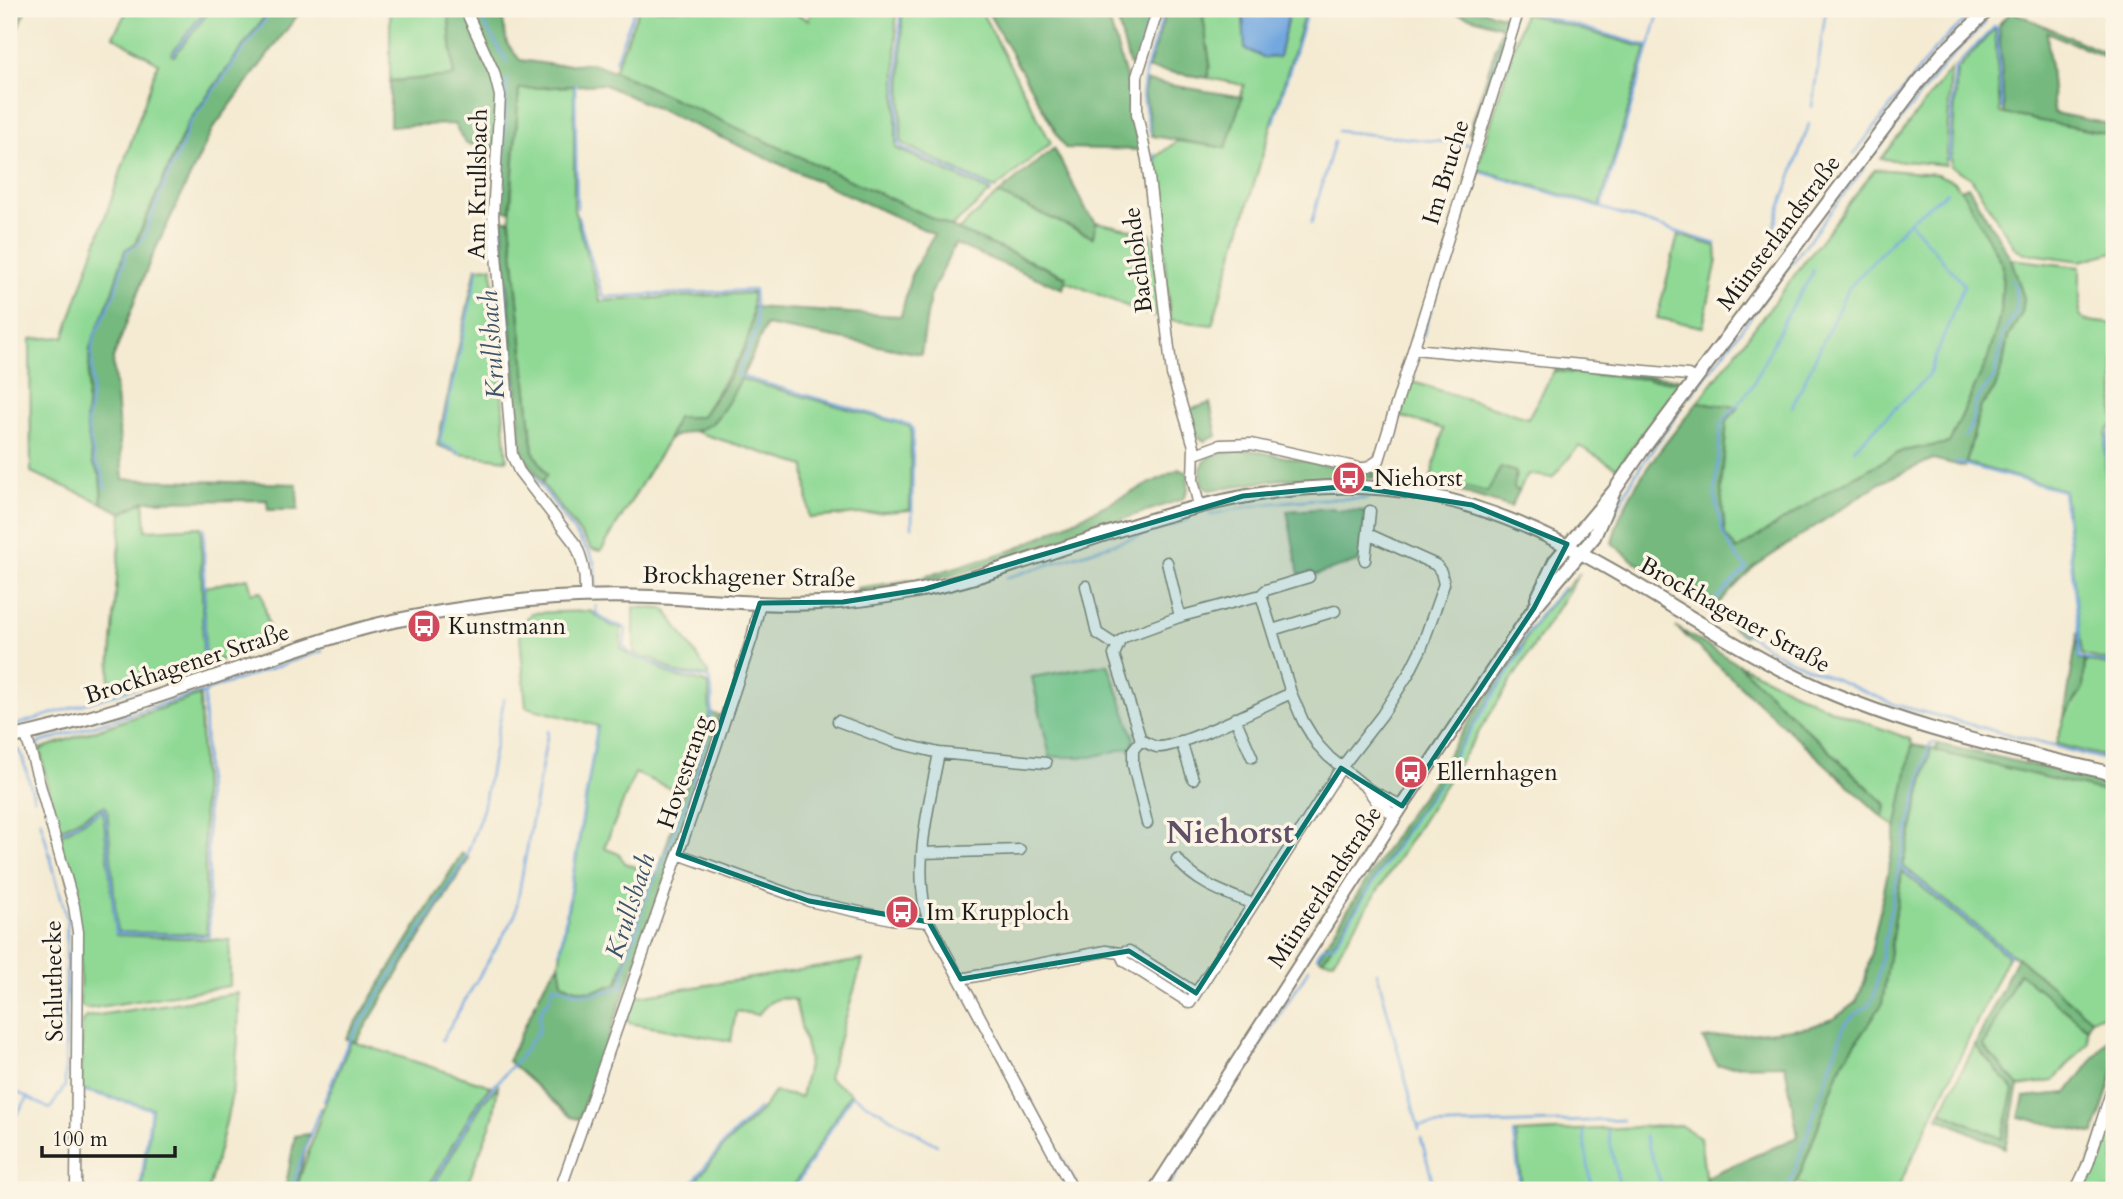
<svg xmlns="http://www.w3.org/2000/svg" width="2123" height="1199" viewBox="0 0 2123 1199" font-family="Cardo,serif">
<rect width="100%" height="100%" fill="#fcf5e5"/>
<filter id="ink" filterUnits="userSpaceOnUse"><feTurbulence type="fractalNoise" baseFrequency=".0143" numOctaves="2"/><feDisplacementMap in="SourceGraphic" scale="14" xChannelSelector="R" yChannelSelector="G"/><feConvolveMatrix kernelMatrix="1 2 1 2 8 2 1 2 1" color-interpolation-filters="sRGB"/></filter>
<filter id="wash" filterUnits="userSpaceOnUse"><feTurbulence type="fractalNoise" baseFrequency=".00686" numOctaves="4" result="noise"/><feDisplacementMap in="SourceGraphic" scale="28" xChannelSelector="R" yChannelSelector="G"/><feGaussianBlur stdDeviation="1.57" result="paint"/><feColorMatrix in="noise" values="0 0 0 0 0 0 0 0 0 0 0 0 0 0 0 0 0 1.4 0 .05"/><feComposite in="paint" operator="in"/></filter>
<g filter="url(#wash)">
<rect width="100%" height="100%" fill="#f5ebd3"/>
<!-- green -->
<path fill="#90d995" stroke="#567a58" stroke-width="2" d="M20 9H26L9 50V37Z
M128 9H206L171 54 174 56 211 9H270L188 123 93 338 86 423 93 464 100 474 102 503 31 472 30 339 64 337 158 63 113 36Z
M390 9H448L454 77 390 81Z
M639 9H786L809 20 810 9H896V148L991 192 951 227 614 71Z
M902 9H980L1051 143 995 189 905 145 901 141Z
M1202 9H1246L1243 18 1246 49 1284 28 1290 9H1306L1212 325 1170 320 1156 157 1177 141 1226 148 1244 85 1208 78 1210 64Z
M1524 13 1646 48 1600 206 1477 169Z
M1995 28 2000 113 2114 135V252L2081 261 2024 253 2014 247 1971 178 1951 166 1957 70Z
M1951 69 1946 165 1881 159Z
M574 86V209L600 301 752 293 753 327 745 348 701 417 672 428 668 440 601 551 592 549 542 483 547 475 533 451 510 220 519 89Z
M1875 169 1937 174 1953 181 1961 189 1981 222 2003 266 2001 313 1987 361 1949 443 1902 451 1832 489 1737 550 1725 535 1721 490 1727 420 1737 408 1698 402Z
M998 194 1092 237 1096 222 1151 234 1161 313 1153 317 1065 281 1066 276 958 230Z
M1678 235 1716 246 1717 260 1703 327 1657 318Z
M2011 259 2080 267V316L2087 321 2114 324V422L2107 432 2105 443 2107 562 2114 565V662L2082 655 2064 490 1966 463 1981 406 1994 390 2002 369 2008 337 2022 313 2024 298Z
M492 267 507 460 459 454 437 445 476 268Z
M1554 371 1681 382 1617 468 1579 446 1552 478 1528 474 1519 491 1513 488 1487 492 1431 478 1443 429 1399 416 1410 381 1528 418Z
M741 379 909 426 911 429 910 510 809 518 805 466 696 432 712 423Z
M2114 428V560L2110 559 2108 442Z
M144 501 146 530 201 527 203 665 108 696 122 513Z
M1580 573 1333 961 1323 960 1413 817 1446 774 1456 752 1521 651C1530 621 1559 596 1580 573Z
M248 578 252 593 261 591 273 644 205 664V587Z
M634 607 665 609 709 674 707 676 676 673 654 659 643 658 634 653Z
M590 611 612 626 621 627V648C634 662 646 658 656 665 663 670 668 675 676 677 688 680 699 678 709 685L710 713 695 771 683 794 635 773 604 848 619 854 625 863 650 873 618 983C594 992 586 995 562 983L559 964 598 726 526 707 519 624H523L531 613Z
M2085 661 2114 666V759L2056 744 2064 718 2083 688Z
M1108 664 1134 738 1132 747 1091 757H1050L1032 677Z
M1738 664 1832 710 1910 739 1912 745 1897 828 1884 818 1886 804Z
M200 695 207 934 120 932 117 930 107 808 104 806 57 831 40 749Z
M1931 748 2114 794V1012L2091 1019 1903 866Z
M103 810 116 935 230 940V986L87 1009 80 1005V933L59 836Z
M1902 871 2008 956 1897 1190H1817L1797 1183 1842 1063 1882 1004Z
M863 960 828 1078 851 1093 791 1190H688L725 1145 761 1111 774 1092 801 1097 809 1060 795 1000C777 996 769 1000 758 1015L736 1011 731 1041 629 1023 626 1016 633 997Z
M2019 972 2087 1028 2088 1043 2053 1081 2019 1086 1983 1046Z
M238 993C240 1036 236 1081 226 1122 221 1145 214 1167 208 1190H142L152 1108 81 1089 82 1021 86 1017Z
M351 1041 491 1086 479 1100 426 1190H296L322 1111Z
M1975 1045 2014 1090 2002 1139 1941 1111Z
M498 1086 493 1119 465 1190H431L483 1102Z
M2114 1096V1190H2080Z
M1680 1125 1700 1137 1707 1190H1522L1516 1133Z"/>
<!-- forest -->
<path fill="#74b97e" stroke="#486a4d" stroke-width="2" d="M270 9H302L212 130 150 261 113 359 123 479 297 484 298 510H268L267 500 144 501 122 513 102 503 100 475 93 464 86 423 90 348 111 296 125 250 136 243 188 123Z
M448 9H501L507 43 520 60 555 65 592 63 614 71 958 230 1066 277 1063 289 955 244 930 296 921 354 766 325C756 348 728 413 709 425 695 433 681 431 668 440L677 417H701C725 384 754 349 752 307L901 316 911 275 934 234 603 84 519 89 510 211 497 210 500 150 465 143 454 124 390 126V81L454 76Z
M986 9H1106L1128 84 1141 150 1065 148Z
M1122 9H1154L1135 68 1129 64 1118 22Z
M1167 9H1202L1210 64 1208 78 1148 69Z
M1444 9H1478L1509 18 1473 134 1469 133 1502 27Z
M2011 11 2114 57V61L2047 32 2054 113 2114 125V135L2004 114 1999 24Z
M1146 81 1242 97 1226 148 1152 136 1144 91Z
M1054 148 1087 212 1096 222 1093 237 998 194Z
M1968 186 2011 259 2024 298 2022 313 2008 337 2002 369 1994 390 1981 406 1965 467 1933 459 1880 483 1754 567 1716 606 1751 630 1744 636 1631 559 1612 543C1623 490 1666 443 1698 402L1738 407 1727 421 1721 490 1725 535 1737 550 1832 489 1902 451 1949 443 1987 361 2001 313 2003 266 1961 189Z
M502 220H510L533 451 547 475 542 482 522 453Z
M1556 367 1684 379 1681 382 1554 371Z
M1210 403 1217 436 1204 441 1196 435 1189 410Z
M1251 450 1358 472 1369 471 1375 473 1374 478 1283 479 1210 490 1202 485 1201 468 1207 458 1223 452Z
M1501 467 1516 472 1514 488 1519 491 1511 507 1438 485 1439 479 1487 492Z
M1179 469 1188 473V489L1183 499 968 571 919 584 857 593V588L917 579 1016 549Z
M1333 508 1336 510 1366 511 1361 556 1358 562 1314 575 1312 572 1299 575 1287 511Z
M1676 627 1738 664 1886 805 1884 818Z
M2078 631 2079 659 2085 661 2083 688 2064 718Z
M1519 647 1521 651 1456 752 1446 774 1413 817 1323 960 1318 957 1409 813 1441 771 1451 749Z
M710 713 719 715 675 852 579 1119 571 1117 508 1061 545 983 559 964 562 983C586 995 594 992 618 983L650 873 657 874 683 794 695 771Z
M1938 744 2114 783V794L1935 751Z
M1912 745 1931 748 1902 871 1882 1004 1842 1063 1794 1190H1707L1706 1177 1798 1137 1785 1065 1718 1066 1703 1039 1810 1027 1835 1018 1856 1002 1865 980 1889 867Z
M462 853 469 858 356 1042 346 1039Z
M2017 957 2091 1019 2087 1028 2019 973 1983 1046 2019 1086 2005 1148 1938 1118 1941 1111 2002 1139 2014 1090 1975 1045Z
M2114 1031V1070L2094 1134 2019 1117 2024 1097 2067 1093Z
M309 1134 296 1190H285L295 1136Z"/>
<!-- water -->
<path fill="#72a7df" stroke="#47627e" stroke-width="2" d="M1246 9H1290L1279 57 1265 58 1245 49 1243 18Z"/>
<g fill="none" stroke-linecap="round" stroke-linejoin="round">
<!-- stream -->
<path stroke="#72a7df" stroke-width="2.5" d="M476 9 507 62
M900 9 898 143 903 148 991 189
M1526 11 1647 46
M1998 11 2001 9
M174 53 208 9
M615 61 635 9
M1135 65 1152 9
M507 79 501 220 518 454 589 552 594 562 596 586
M575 84 577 208
M1812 107 1826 9
M1274 122 1308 9
M1150 131 1142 93 1146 69 1165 9
M1338 131 1472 145
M1475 133 1514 9
M1154 154 1160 231
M1854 154 1935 49 1976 9
M1873 156 1944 64 1985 23
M1949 159 1955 67 1995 26 1997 28 2002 109
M1474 170 1601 208 1660 9
M1602 208 1716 244
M578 217 603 297 754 290 757 329 737 375 910 425 913 429 912 527
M1311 224 1334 142
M1773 230 1809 124
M1775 242 1781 247
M1812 270 1813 273 1789 311 1751 388 1721 424 1715 495 1723 534 1735 555 1747 568 1707 608 1781 656 1896 705 2114 762
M1423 336 1445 265
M1690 397 1864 168
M1792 407 1848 289 1909 221 1947 192
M2114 425 2106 442 2109 561 2114 563
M1965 436 1972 424 1976 401 1995 376 2003 333 2017 311 2015 285 2011 280
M1854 449 1928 376 1964 285 1909 221
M460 453 441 444 440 440 478 269
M1955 462 2063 491 2079 631V658L2114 664
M105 488 102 473 95 463 87 423 92 390V347L95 335 114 296 127 251 138 245 144 237 166 180 183 144 188 126 273 9
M1210 515C1262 502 1314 497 1367 499
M204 528V668
M1603 536 1636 473 1682 408
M1006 578 1189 520
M9 727 204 667
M36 747 39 743 200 692 204 695 208 690 322 651
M9 751 18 750 22 756 34 798
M57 834 105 808 116 933 210 936 204 693
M1901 867 2010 955
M560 952 597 728
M1317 956 1323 947 1334 945 1414 818 1447 774 1457 752 1522 651 1520 644 1541 613 1563 588
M1377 972 1419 1130
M990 1026 1079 1190
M442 1040 515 915 548 731
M9 1088 50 1109 65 1086 67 919 40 819
M81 1090 151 1109 140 1190
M324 1101 347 1045 465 860 483 809 504 699
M9 1125 28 1098
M1418 1126 1623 1120
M1608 1131 1620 1190
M1583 1132 1592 1190
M1514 1133 1520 1190
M1645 1136 1663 1190
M1421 1138 1435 1190
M1168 1187 1309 969
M293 1190 297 1171 320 1108
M429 1190 481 1101 520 1057 539 1030 540 1012 550 998 554 985C581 997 597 996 623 986 622 967 631 947 637 929 640 920 641 911 644 903 663 860 727 721 709 679L703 677 674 675 658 664 633 656 624 647 626 629C621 624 619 626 613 624 607 622 601 617 596 613V606
M686 1190 724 1143 759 1109
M793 1190 852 1095 937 1145
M1788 1190 1844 1026C1852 1013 1868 1011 1874 996L1899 866 1929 747 1931 743H1936"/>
</g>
</g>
<g filter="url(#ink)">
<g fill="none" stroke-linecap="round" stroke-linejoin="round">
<defs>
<path id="minor" d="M465 9 494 72 500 96 493 216 512 455 519 471 576 545C584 562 586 578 585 597
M1158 9 1137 76V114L1147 160 1172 374 1194 446 1193 480 1199 506
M1414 349 1688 375 1695 379
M1195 454 1220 445 1251 444 1359 468H1367L1379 460 1519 9
M1365 560 1370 511
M1167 562 1180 617
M1086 586 1097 633 1117 646
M1261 595 1291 693 1303 721 1317 744 1329 757 1367 788 1377 802 1395 816
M1272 630 1335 611
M1291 693C1267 704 1178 749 1157 747 1151 746 1146 742 1141 740L1114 655 1120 641 1127 636 1182 616 1261 595 1266 590 1309 577
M1235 718 1252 757
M838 721 894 742 939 753 1046 763
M26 735 74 906 78 932 76 1190
M1141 740 1133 750V765L1147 823
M1181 741 1193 779
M939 753C929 804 911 873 929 922L1073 1190
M1368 789 1402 806
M922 853 1020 850
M678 854 809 901 891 919 929 922
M1177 859C1195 883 1225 893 1253 904
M961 979 1106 951 1120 953
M1196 993 1190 1003 1124 961 1120 953 1129 951 1196 993 1341 768 1382 715 1409 673 1421 649 1444 584 1441 572 1436 565 1368 534
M560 1190 715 749 752 638 760 603
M2076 1190 2088 1164 2114 1083"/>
<path id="major" d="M1537 599 1555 561 1614 491 1643 449 1917 84 1943 53 1989 9
M9 738C128 713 241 664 357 630 399 618 444 611 487 605 542 597 598 595 653 597 708 599 763 606 819 603 852 602 885 597 917 591 972 581 1024 561 1076 544 1188 506 1304 471 1422 494 1563 521 1664 610 1788 673 1890 725 2003 748 2114 774
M1155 1190 1402 806 1534 608 1594 537 1614 491"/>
</defs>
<!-- minor casing -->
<use href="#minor" stroke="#888478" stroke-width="13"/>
<!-- major casing -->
<use href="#major" stroke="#888478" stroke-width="16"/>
<!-- minor -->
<use href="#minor" stroke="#fff" stroke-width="10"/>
<!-- major -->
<use href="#major" stroke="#fff" stroke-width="12"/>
</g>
</g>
<!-- marked area -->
<path fill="#0f766e" fill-opacity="0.2" stroke="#0f766e" stroke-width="5" stroke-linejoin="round" d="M1350 486 1472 505 1567 544 1534 608 1402 806 1341 768 1196 993 1129 951 961 979 929 922 809 901 678 854 760 603 843 602 925 589 1243 496Z"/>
<!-- icons -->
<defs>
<symbol id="bus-disc" viewBox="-11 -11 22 22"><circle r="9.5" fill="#d1495b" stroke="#fcf5e5"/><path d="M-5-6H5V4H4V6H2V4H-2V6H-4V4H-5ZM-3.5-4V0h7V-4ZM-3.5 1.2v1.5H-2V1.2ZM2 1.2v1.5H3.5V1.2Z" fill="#fff"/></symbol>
</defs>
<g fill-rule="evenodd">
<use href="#bus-disc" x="1330" y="459" width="38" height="38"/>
<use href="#bus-disc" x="405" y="607" width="38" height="38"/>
<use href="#bus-disc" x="1392" y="753" width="38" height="38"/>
<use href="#bus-disc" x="883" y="893" width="38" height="38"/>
</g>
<g text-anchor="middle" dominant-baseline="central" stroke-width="7" stroke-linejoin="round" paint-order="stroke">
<!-- street labels -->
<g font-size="24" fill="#1c1c1c" stroke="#fcf5e5">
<text transform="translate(1446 172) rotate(-73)">Im Bruche</text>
<text transform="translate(478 184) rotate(-89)">Am Krullsbach</text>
<text transform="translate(1779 233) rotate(-53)">Münsterlandstraße</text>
<text transform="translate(1138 260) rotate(-97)">Bachlohde</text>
<text transform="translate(749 577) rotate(1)">Brockhagener Straße</text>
<text transform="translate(1735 615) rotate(29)">Brockhagener Straße</text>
<text transform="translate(187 664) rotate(-18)">Brockhagener Straße</text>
<text transform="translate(684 772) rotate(-71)">Hovestrang</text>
<text transform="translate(1325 887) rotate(-57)">Münsterlandstraße</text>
<text transform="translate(54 981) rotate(-91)">Schluthecke</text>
</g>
<!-- poi labels -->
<g font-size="24" fill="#1c1c1c" stroke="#fcf5e5" text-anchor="start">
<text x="1374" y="478">Niehorst</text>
<text x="448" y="626">Kunstmann</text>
<text x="1436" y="772">Ellernhagen</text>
<text x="926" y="912">Im Krupploch</text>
</g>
<!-- water labels -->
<g font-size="26" font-style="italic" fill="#3e546a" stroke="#fcf5e5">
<text transform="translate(492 345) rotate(-94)">Krullsbach</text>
<text transform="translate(630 906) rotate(-72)">Krullsbach</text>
</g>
<!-- district labels -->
<g font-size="32" font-weight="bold" fill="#5f5068" stroke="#fcf5e5">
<text x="1230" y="833">Niehorst</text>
</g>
</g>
<!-- margin -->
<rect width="2123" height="1199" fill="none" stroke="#fcf5e5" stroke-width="35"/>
<!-- scale -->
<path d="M42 1146v10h133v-10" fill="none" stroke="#1c1c1c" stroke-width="3.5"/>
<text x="52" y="1146" font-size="21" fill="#1c1c1c" stroke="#fcf5e5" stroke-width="5" paint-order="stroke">100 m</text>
</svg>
